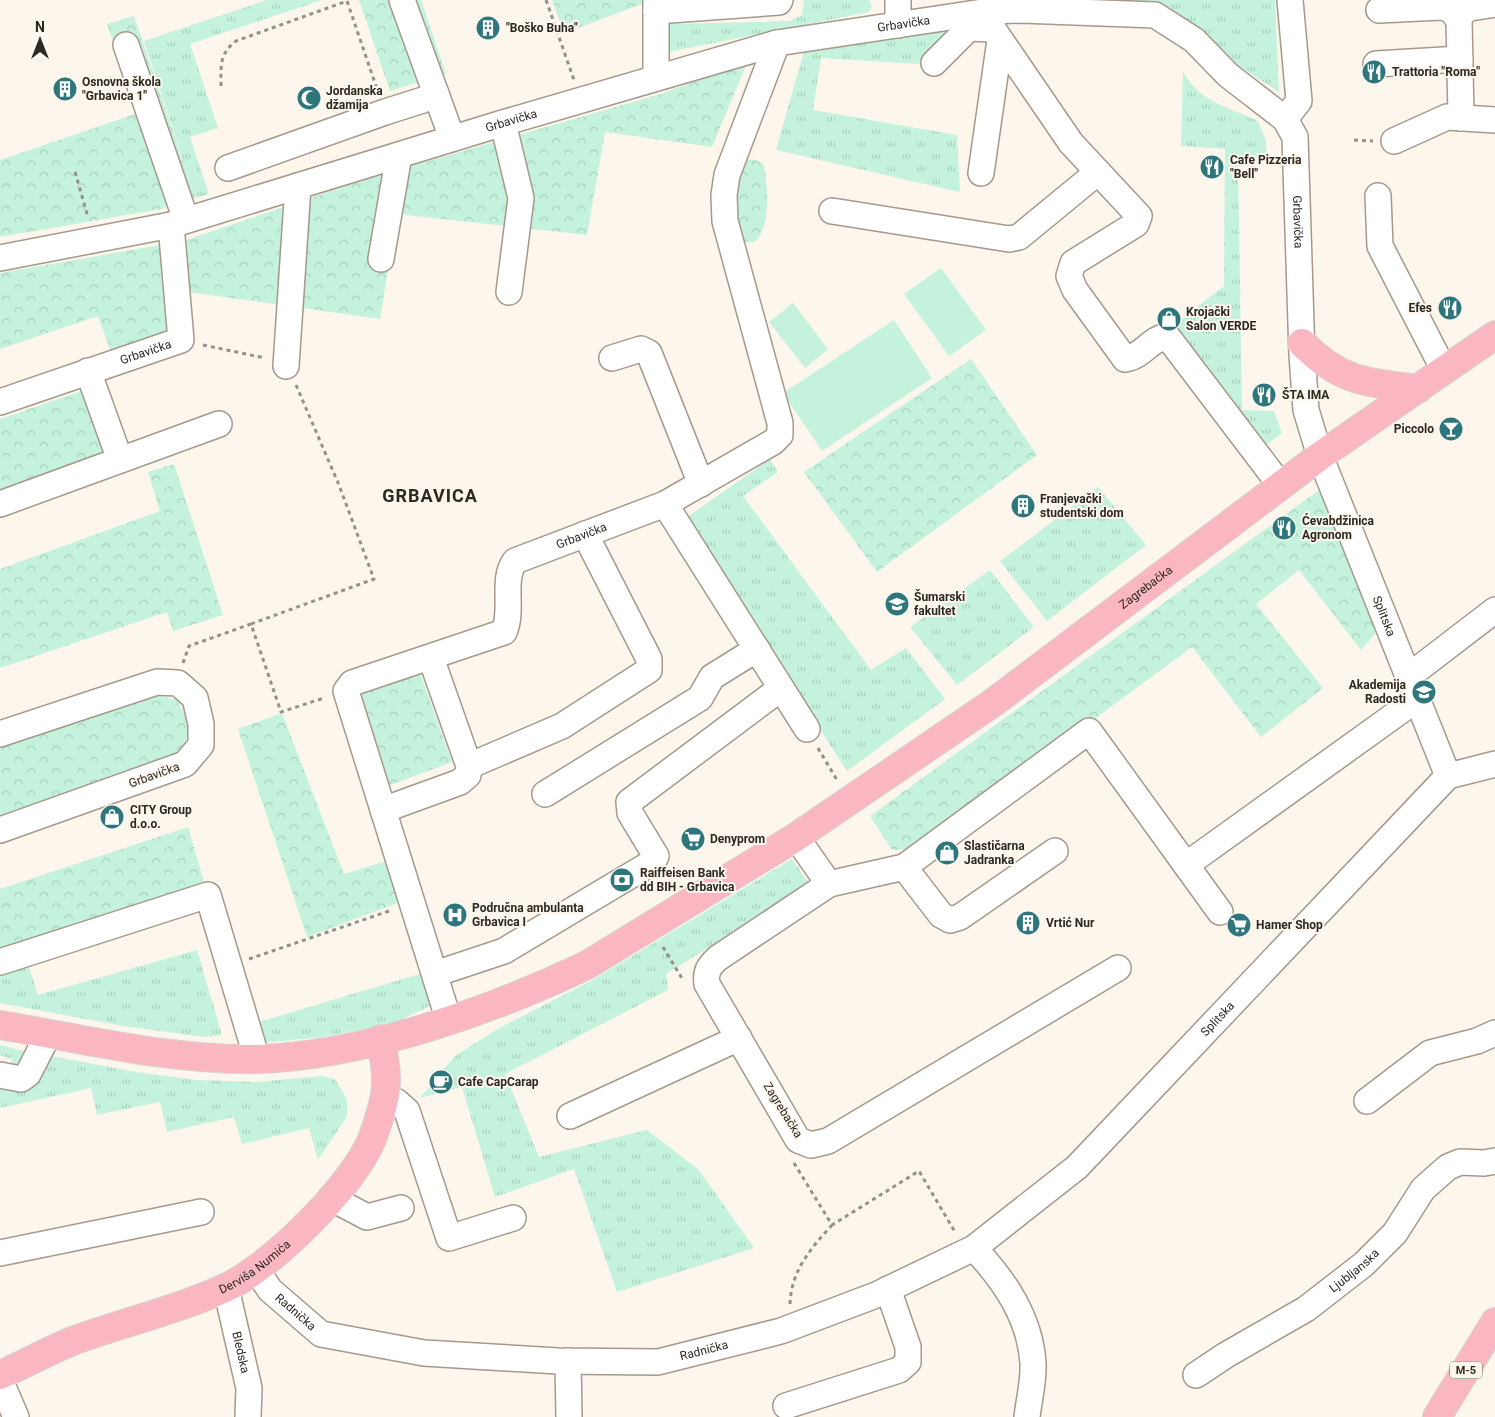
<svg xmlns="http://www.w3.org/2000/svg" width="1495" height="1417" viewBox="0 0 1495 1417" font-family="Roboto,sans-serif">
<defs>
<pattern id="grass-tufts" width="24" height="20" patternUnits="userSpaceOnUse" patternTransform="scale(1.25)"><rect width="24" height="20" fill="#c5f2dd"/><path d="M3 7l-1-3M5 7V3M7 7l1-3M15 17l-1-3M17 17v-4M19 17l1-3" fill="none" stroke="#a9d0bd"/></pattern>
<pattern id="park-crowns" width="20" height="18" patternUnits="userSpaceOnUse" patternTransform="scale(1.25)"><rect width="20" height="18" fill="#c5f2dd"/><path d="M2 6a3 3 0 1 1 6 0M12 15a3 3 0 1 1 6 0" fill="none" stroke="#a9d0bd"/></pattern>
</defs>
<rect width="100%" height="100%" fill="#fdf6ed"/>
<!-- grass -->
<path fill="url(#grass-tufts)" d="M267 0H322L190 44 218 128 190 137 209 194 196 198 144 41Z
M804 0H869L872 6 869 12 668 52V24L790 21 802 15Z
M1113 0H1275L1279 92 1233 62 1197 29 1148 3Z
M949 26 921 64 821 58 813 110 957 135 960 192 776 150 804 51Z
M1183 71C1199 102 1228 107 1258 121L1266 141 1267 160 1238 159 1242 410 1274 411 1282 433 1253 455 1158 337 1224 286 1225 149 1181 146Z
M770 459 778 472 743 496 871 670 906 648 945 699 847 771 683 520Z
M1098 487 1146 545 1047 621 1000 561Z
M990 570 1034 627 957 685 910 627Z
M792 859 810 885 666 974 668 990 505 1074 539 1157 647 1130 699 1170 754 1248 617 1292 574 1169 495 1197 462 1087 420 1098 455 1056 499 1028 591 981Z
M197 950 222 1035 204 1037 123 1026 0 1003V964L25 955 38 995Z
M423 973 436 1003 392 1024 322 1037 274 1042 256 1041 246 1026Z
M0 1045 31 1053 19 1072 12 1069 11 1059 0 1055Z
M46 1055 136 1072 198 1080 257 1082 321 1076 335 1079 347 1099V1116L318 1160 309 1128 242 1144 234 1117 167 1132 160 1102 97 1115 91 1088 0 1108V1086Z"/>
<!-- park -->
<path fill="url(#park-crowns)" d="M359 0H421L446 74 390 91Z
M552 0H642V4L564 33Z
M134 16 196 198 161 209 0 237V160L138 113 107 24Z
M747 63 712 147 605 132 587 235 397 214 380 319 188 292 186 240 370 178 657 95Z
M742 159 756 160 764 165C768 188 771 224 755 242H741L731 210Z
M160 245 169 334 112 355 98 316 0 349V273Z
M971 359 1037 455 877 572 804 472Z
M87 389 110 451 0 491V419Z
M174 464 223 615 173 631 167 612 0 668V569L160 511 148 472Z
M1322 488 1378 630 1361 650 1299 570 1256 604 1323 688 1261 737 1192 647 918 849 892 850 870 816Z
M419 670 452 762 388 786 357 691Z
M157 695 177 700C190 723 196 734 175 754L0 816V747Z
M282 713 344 874 386 861 400 902 307 937 238 729Z
M188 827 206 889 0 950V889Z"/>
<!-- garden -->
<path fill="#c5f2dd" d="M941 268 986 330 949 356 904 294Z
M793 303 828 349 805 368 769 322Z
M894 320 932 378 822 451 783 393Z"/>
<g fill="none" stroke-linecap="round" stroke-linejoin="round">
<defs>
<g id="minor">
<path d="M402 0 452 138"/>
<path d="M1379 10 1441 7 1450 9 1459 20"/>
<path d="M656 11 779 2 780 0"/>
<path d="M990 11 993 29 1071 143 1139 216 1136 224 1073 263 1069 276 1075 290 1125 359C1142 357 1150 339 1167 336L1281 486"/>
<path d="M898 25V0"/>
<path d="M126 45 186 220"/>
<path d="M934 63 969 28 993 29"/>
<path d="M1376 64 1460 59"/>
<path d="M656 76V0"/>
<path d="M1461 118 1459 20 1462 13 1470 8 1495 4"/>
<path d="M1285 119 1299 101 1290 0"/>
<path d="M503 123 521 198 509 292"/>
<path d="M1394 141 1447 117 1495 120"/>
<path d="M228 168 385 112 423 100 436 94"/>
<path d="M981 173 1000 40"/>
<path d="M1378 196 1380 246 1444 370"/>
<path d="M832 211 1009 239 1019 237 1098 172"/>
<path id="s1" d="M0 258 171 225 503 123 777 43 990 11 1021 10 1155 15 1194 40 1228 75 1285 119 1295 137 1302 355 1306 410 1320 456 1448 776"/>
<path d="M381 259 399 155"/>
<path d="M612 358 641 349 649 353 701 484"/>
<path d="M286 366 298 186"/>
<path d="M88 371 120 460"/>
<path id="s2" d="M0 402 181 340 171 225"/>
<path d="M0 504 219 424"/>
<path d="M665 504 807 729"/>
<path d="M1409 676 1495 610"/>
<path d="M0 734 157 682 178 683 195 698 201 724V745L185 764 0 830"/>
<path d="M469 766 562 726 649 670V659L585 534"/>
<path d="M545 794 700 698 712 677 757 649"/>
<path d="M383 810 460 782 468 775 469 766 431 658"/>
<path d="M796 837 829 884"/>
<path d="M1186 865 1220 912"/>
<path d="M904 867 941 915 950 920 960 917 1055 851"/>
<path d="M0 962 208 895 257 1059"/>
<path d="M1118 968 828 1141 811 1145 798 1140 707 984C705 972 709 966 718 958L829 884 904 867 1089 731 1186 865 1417 699"/>
<path d="M435 974 504 951 653 862 656 856 630 813 629 802 781 688"/>
<path id="s3" d="M449 1021 346 691 352 683 504 632C514 610 501 580 515 561L665 504 773 442 780 435V423L725 221 724 195 727 175 777 43"/>
<path d="M0 1075 21 1079 28 1074 49 1033"/>
<path d="M385 1096 397 1102 407 1111 449 1238 513 1218"/>
<path d="M1367 1101 1430 1053 1477 1041 1495 1033"/>
<path d="M570 1116 739 1038"/>
<path d="M331 1198 367 1217 401 1208"/>
<path d="M974 1248C1004 1280 1030 1317 1033 1363 1034 1381 1029 1399 1027 1417"/>
<path d="M0 1253 201 1212"/>
<path id="s4" d="M256 1269 270 1290 321 1334 424 1353 558 1361 658 1362 781 1331 876 1295 974 1248 1077 1167 1448 776 1495 764"/>
<path id="s5" d="M226 1288 249 1388 248 1417"/>
<path d="M568 1361 569 1417"/>
<path id="s6" d="M1196 1375 1226 1355 1306 1309 1364 1264 1395 1233 1423 1189 1448 1167 1460 1162 1484 1163 1495 1161"/>
<path d="M0 1380 16 1417"/>
<path d="M786 1406 899 1370 908 1362V1347L888 1289"/>
</g>
<g id="major">
<path d="M1302 343C1341 382 1365 382 1418 389"/>
<path id="s7" d="M0 1025C85 1039 171 1061 258 1059 363 1056 493 1010 587 965L796 837 994 702 1320 456 1495 335"/>
<path id="s8" d="M0 1375C25 1364 50 1350 75 1340 125 1322 177 1310 225 1288 271 1267 353 1186 372 1139 377 1126 382 1110 385 1095 388 1077 384 1058 381 1039"/>
<path d="M1437 1417 1495 1322"/>
</g>
</defs>
<!-- minor casing -->
<use href="#minor" stroke="#a5998c" stroke-width="28"/>
<!-- major casing -->
<use href="#major" stroke="#d5d4d3" stroke-width="30"/>
<!-- path -->
<path stroke="#959088" stroke-width="3" stroke-dasharray="4 4" stroke-linecap="butt" d="M546 0 574 80
M221 86C221 66 219 54 236 41L347 1 378 92
M1354 140 1373 141
M75 172 88 217
M203 345 265 358
M296 385 339 485 374 579 251 624 281 712 324 698
M183 663 189 646 251 624
M818 748 837 780
M663 947 683 980
M249 959 392 910
M794 1163 832 1225 919 1171 955 1232
M790 1304C791 1271 811 1248 832 1225"/>
<!-- minor -->
<use href="#minor" stroke="#fff" stroke-width="25"/>
<!-- major -->
<use href="#major" stroke="#fab7c2" stroke-width="28"/>
</g>
<!-- icons -->
<defs>
<symbol id="building-disc" viewBox="-11 -11 22 22"><circle r="9.5" fill="#2d767c" stroke="#fdf6ed"/><path d="M-4-6H4V6H1V3H-1V6H-4ZM-2.5-4.3h1.7v1.8h-1.7ZM.8-4.3h1.7v1.8H.8ZM-2.5-1h1.7V.8h-1.7ZM.8-1h1.7V.8H.8Z" fill="#fff"/></symbol>
<symbol id="restaurant-disc" viewBox="-11 -11 22 22"><circle r="9.5" fill="#2d767c" stroke="#fdf6ed"/><path d="M-5-6h1v4h1v-4h1v4h1v-4h1v5L-1.5 .5V6h-2V.5L-5-1ZM5-6V6H3V1.5H1.5Q1.5-4 5-6Z" fill="#fff"/></symbol>
<symbol id="mosque-disc" viewBox="-11 -11 22 22"><circle r="9.5" fill="#2d767c" stroke="#fdf6ed"/><path d="M3.5-4.9A6 6 0 1 0 3.5 4.9A5 5 0 1 1 3.5-4.9Z" fill="#fff"/></symbol>
<symbol id="shop-disc" viewBox="-11 -11 22 22"><circle r="9.5" fill="#2d767c" stroke="#fdf6ed"/><path d="M-5-2.5h2.3a2.7 3.5 0 0 1 5.4 0H5L5.5 6h-11ZM-1.5-2.5h3a1.5 2.3 0 0 0-3 0Z" fill="#fff"/></symbol>
<symbol id="bar-disc" viewBox="-11 -11 22 22"><circle r="9.5" fill="#2d767c" stroke="#fdf6ed"/><path d="M-6-5H6L.8 .8V4.5H3.5V6h-7V4.5H-.8V.8Z" fill="#fff"/></symbol>
<symbol id="university-disc" viewBox="-11 -11 22 22"><circle r="9.5" fill="#2d767c" stroke="#fdf6ed"/><path d="M0-5L7-2L0 1L-7-2ZM-4 1L0 2.5L4 1V4Q0 6-4 4Z" fill="#fff"/></symbol>
<symbol id="school-disc" viewBox="-11 -11 22 22"><circle r="9.5" fill="#2d767c" stroke="#fdf6ed"/><path d="M0-5L7-2L0 1L-7-2ZM-4 1L0 2.5L4 1V4Q0 6-4 4Z" fill="#fff"/></symbol>
<symbol id="supermarket-disc" viewBox="-11 -11 22 22"><circle r="9.5" fill="#2d767c" stroke="#fdf6ed"/><path d="M-6-5.5h2.5l.6 2H6L4.5 2H-2.5L-4.4-4H-6ZM-1.5 3.2a1.3 1.3 0 1 0 .1 0ZM3 3.2a1.3 1.3 0 1 0 .1 0Z" fill="#fff"/></symbol>
<symbol id="bank-disc" viewBox="-11 -11 22 22"><circle r="9.5" fill="#2d767c" stroke="#fdf6ed"/><path d="M-6-4H6V4H-6ZM0-2.3a2.3 2.3 0 1 0 0 4.6a2.3 2.3 0 1 0 0-4.6Z" fill="#fff"/></symbol>
<symbol id="hospital-disc" viewBox="-11 -11 22 22"><circle r="9.5" fill="#2d767c" stroke="#fdf6ed"/><path d="M-5-5h3v3.5h4V-5h3V5h-3V1.5h-4V5h-3Z" fill="#fff"/></symbol>
<symbol id="cafe-disc" viewBox="-11 -11 22 22"><circle r="9.5" fill="#2d767c" stroke="#fdf6ed"/><path d="M-5.5-4.5H6V0H3Q3 3.5 0 3.5H-2.5Q-5.5 3.5-5.5 0ZM3-3.2v2h1.7v-2ZM-6 4.5H4V6H-6Z" fill="#fff"/></symbol>
</defs>
<g fill-rule="evenodd">
<use href="#building-disc" x="474" y="14" width="28" height="28"/>
<use href="#restaurant-disc" x="1360" y="58" width="28" height="28"/>
<use href="#building-disc" x="51" y="75" width="28" height="28"/>
<use href="#mosque-disc" x="295" y="84" width="28" height="28"/>
<use href="#restaurant-disc" x="1198" y="153" width="28" height="28"/>
<use href="#restaurant-disc" x="1436" y="294" width="28" height="28"/>
<use href="#shop-disc" x="1155" y="305" width="28" height="28"/>
<use href="#restaurant-disc" x="1250" y="381" width="28" height="28"/>
<use href="#bar-disc" x="1437" y="415" width="28" height="28"/>
<use href="#building-disc" x="1009" y="492" width="28" height="28"/>
<use href="#restaurant-disc" x="1270" y="514" width="28" height="28"/>
<use href="#university-disc" x="883" y="590" width="28" height="28"/>
<use href="#school-disc" x="1410" y="678" width="28" height="28"/>
<use href="#shop-disc" x="98" y="803" width="28" height="28"/>
<use href="#supermarket-disc" x="679" y="825" width="28" height="28"/>
<use href="#shop-disc" x="933" y="839" width="28" height="28"/>
<use href="#bank-disc" x="608" y="866" width="28" height="28"/>
<use href="#hospital-disc" x="441" y="901" width="28" height="28"/>
<use href="#building-disc" x="1014" y="909" width="28" height="28"/>
<use href="#supermarket-disc" x="1225" y="911" width="28" height="28"/>
<use href="#cafe-disc" x="427" y="1068" width="28" height="28"/>
</g>
<g text-anchor="middle" dominant-baseline="central" stroke-width="4" stroke-linejoin="round" paint-order="stroke">
<!-- shield labels -->
<rect fill="#fdf6ed" stroke="#6b665f" stroke-width="1" x="1450" y="1361.5" width="32" height="17" rx="4"/>
<g font-size="11" font-weight="bold" fill="#2c2822">
<text x="1466" y="1370">M-5</text>
</g>
<!-- street labels -->
<g font-size="12" fill="#2c2822" stroke="#fdf6ed">
<text stroke="none"><textPath href="#s1" startOffset="935">Grbavička</textPath></text>
<text stroke="none"><textPath href="#s1" startOffset="530">Grbavička</textPath></text>
<text stroke="none"><textPath href="#s1" startOffset="1460">Grbavička</textPath></text>
<text stroke="none"><textPath href="#s2" startOffset="154">Grbavička</textPath></text>
<text stroke="none"><textPath href="#s3" startOffset="660">Grbavička</textPath></text>
<text stroke="none"><textPath href="#s7" startOffset="1280">Zagrebačka</textPath></text>
<text stroke="none"><textPath href="#s1" startOffset="1869">Splitska</textPath></text>
<text transform="translate(154 775) rotate(-20)">Grbavička</text>
<text stroke="none"><textPath href="#s4" startOffset="1104">Splitska</textPath></text>
<text transform="translate(783 1110) rotate(58)">Zagrebačka</text>
<text stroke="none"><textPath href="#s8" startOffset="278">Derviša Numića</textPath></text>
<text stroke="none"><textPath href="#s6" startOffset="190">Ljubljanska</textPath></text>
<text stroke="none"><textPath href="#s4" startOffset="59">Radnička</textPath></text>
<text stroke="none"><textPath href="#s4" startOffset="479">Radnička</textPath></text>
<text stroke="none"><textPath href="#s5" startOffset="66">Bledska</textPath></text>
</g>
<!-- poi labels -->
<g font-size="12" font-weight="bold" fill="#2c2822" stroke="#fdf6ed" text-anchor="start">
<text x="506" y="28">"Boško Buha"</text>
<text x="1392" y="72">Trattoria "Roma"</text>
<text x="82" y="82">Osnovna škola<tspan x="82" dy="14">"Grbavica 1"</tspan></text>
<text x="326" y="91">Jordanska<tspan x="326" dy="14">džamija</tspan></text>
<text x="1230" y="160">Cafe Pizzeria<tspan x="1230" dy="14">"Bell"</tspan></text>
<text x="1432" y="308" text-anchor="end">Efes</text>
<text x="1186" y="312">Krojački<tspan x="1186" dy="14">Salon VERDE</tspan></text>
<text x="1282" y="395">ŠTA IMA</text>
<text x="1434" y="429" text-anchor="end">Piccolo</text>
<text x="1040" y="499">Franjevački<tspan x="1040" dy="14">studentski dom</tspan></text>
<text x="1302" y="521">Ćevabdžinica<tspan x="1302" dy="14">Agronom</tspan></text>
<text x="914" y="597">Šumarski<tspan x="914" dy="14">fakultet</tspan></text>
<text x="1406" y="685" text-anchor="end">Akademija<tspan x="1406" dy="14">Radosti</tspan></text>
<text x="130" y="810">CITY Group<tspan x="130" dy="14">d.o.o.</tspan></text>
<text x="710" y="839">Denyprom</text>
<text x="964" y="846">Slastičarna<tspan x="964" dy="14">Jadranka</tspan></text>
<text x="640" y="873">Raiffeisen Bank<tspan x="640" dy="14">dd BIH - Grbavica</tspan></text>
<text x="472" y="908">Područna ambulanta<tspan x="472" dy="14">Grbavica I</tspan></text>
<text x="1046" y="923">Vrtić Nur</text>
<text x="1256" y="925">Hamer Shop</text>
<text x="458" y="1082">Cafe CapCarap</text>
</g>
<!-- district labels -->
<g font-size="18" font-weight="bold" letter-spacing="1" fill="#2c2822" stroke="#fdf6ed">
<text x="430" y="495">GRBAVICA</text>
</g>
</g>
<!-- north arrow -->
<g transform="translate(40 40)" stroke="#fdf6ed" stroke-width="4" paint-order="stroke">
<path d="M0-4L9 19L0 12L-9 19Z" fill="#2c2822"/>
<text y="-8" font-size="14" font-weight="bold" text-anchor="middle" fill="#2c2822">N</text>
</g>
</svg>
